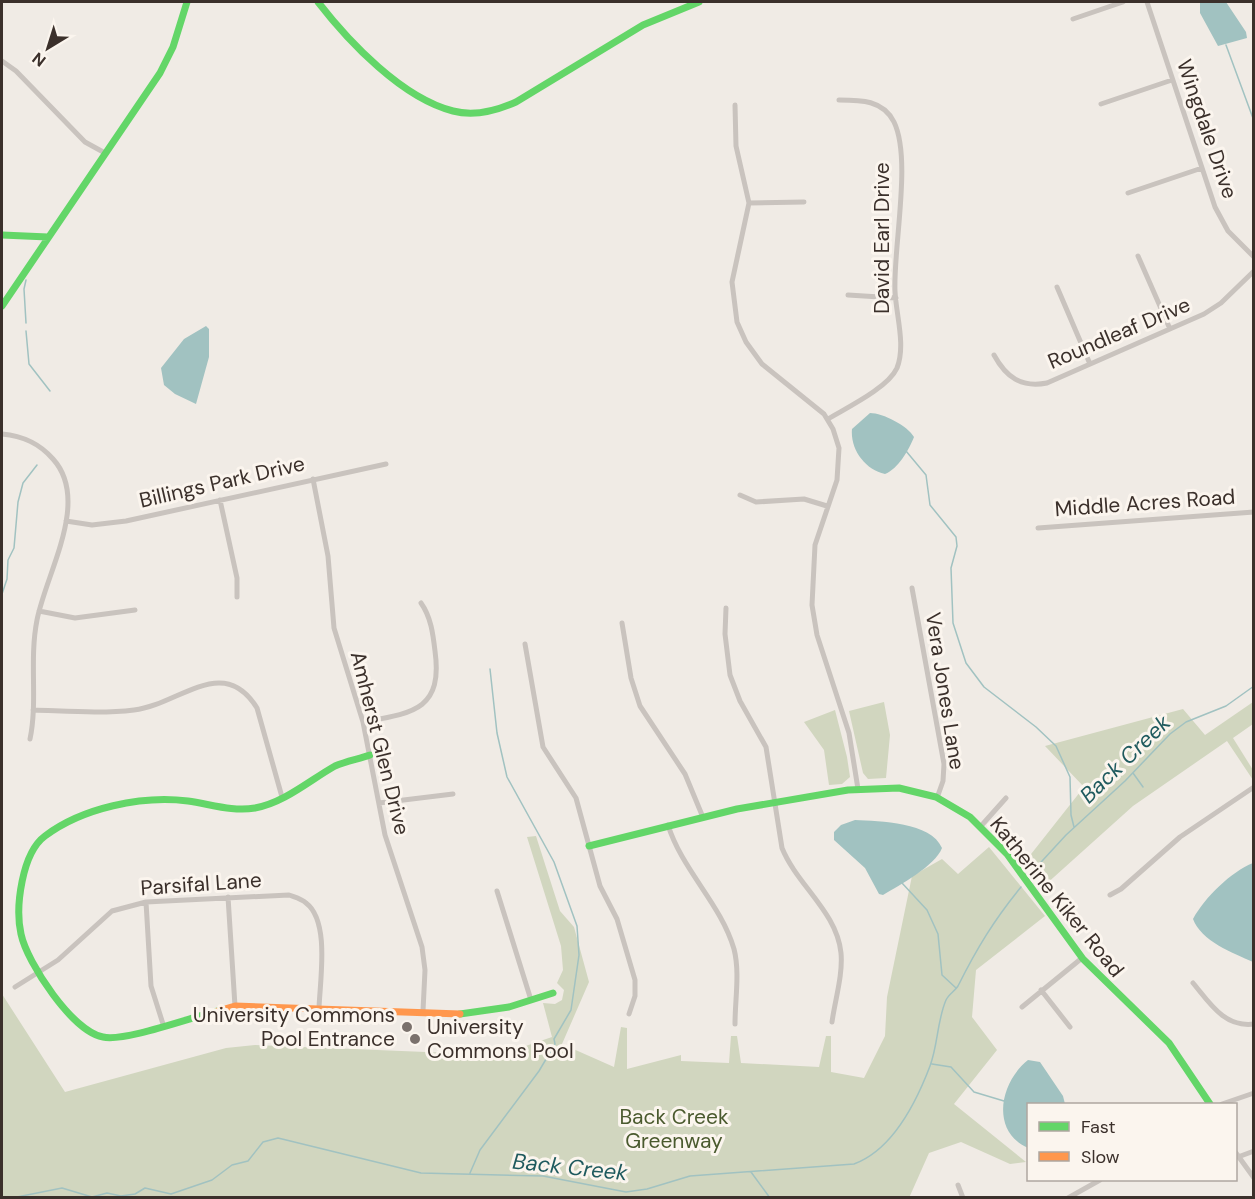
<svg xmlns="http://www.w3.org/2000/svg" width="1255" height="1199" viewBox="0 0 1255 1199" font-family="'DM Sans',sans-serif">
<rect width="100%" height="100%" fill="#f0ebe5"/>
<!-- green -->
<path fill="#d1d6bf" d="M884 702 890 735 886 778 868 779 863 773 849 711Z
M1253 702V724L1233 738 1253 770V780L1227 741 1133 806 1044 886 1024 863 1084 787 1045 746 1183 709 1205 735Z
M835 710 847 757 850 777 842 784 829 785 824 750 804 722Z
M536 836 560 911 574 927 589 982 562 1044 614 1067 621 1027 627 1028V1069L681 1055V1061L729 1063 731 1036H737L741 1063 819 1067 826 1036H831V1072L864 1078 885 1036 887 997 912 876 942 859 958 874 989 847 1045 916 976 970 972 1017 997 1050 954 1104 1026 1162 1010 1164 961 1142 929 1153 909 1198 2 1197V994L65 1092 226 1048 255 1045 499 1055 552 1037 543 1003 555 1004 562 1000 564 990 557 983 563 970 561 946 527 837Z"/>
<!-- water -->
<path fill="#a1c2c1" d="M1200 2H1226L1246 32 1247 38 1218 46 1200 13Z
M206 326 209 329V357L196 404 175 394 164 385 161 368 184 339Z
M870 413C883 413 908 426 914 437 909 450 898 469 885 474 865 470 850 449 852 429Z
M855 820C880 821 931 822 942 848 935 866 900 885 883 895L879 894 865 868 834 840V832L841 825Z
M1253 863V962C1233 953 1201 941 1193 919 1205 897 1231 872 1253 863Z
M1028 1060 1040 1062 1063 1096 1065 1104H1028V1148C990 1131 1000 1082 1028 1060Z"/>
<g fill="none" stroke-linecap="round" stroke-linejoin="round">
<!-- stream -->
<path stroke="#a1c2c1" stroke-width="1.5" d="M1226 45 1254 121
M26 323 24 289 26 280
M26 331 29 364 50 391
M906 451 926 475 930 505 956 537 957 546 951 568 953 623 966 663 984 687 1036 727 1056 746 1070 777 1071 815 1074 827
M2 594 7 579 8 560 14 548 18 502 23 483 37 465
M1133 773 1143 787
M1031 873 1066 835 1125 781 1170 734 1186 722 1226 706 1254 686
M902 883 927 910 938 934 942 975 956 988
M932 1064 951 1067 974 1092 1004 1101
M751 1172 770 1198
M470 1173 480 1150 539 1071 555 1044 554 1039 571 1010 579 955 577 926 554 862 507 777 497 733 490 669
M12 1198 62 1188 92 1197 107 1193 121 1196 135 1194 145 1188 171 1194 212 1180 232 1165 248 1161 263 1142 278 1138 421 1173 543 1176 626 1192 647 1189 690 1176 854 1164C892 1150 916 1103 930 1066 938 1045 937 1021 946 1000 949 994 955 991 958 986 977 948 994 920 1021 887"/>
<!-- street -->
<path stroke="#c9c3be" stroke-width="5" d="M1147 2 1215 207 1228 231 1254 257
M1073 19 1123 2
M2 61 16 71 85 142 105 153
M1101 104 1172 80
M735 105 736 146 749 203 732 282 737 322 746 342 762 364 824 414 833 429 839 448 837 480 815 545 812 605 817 635 849 733 858 789
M1128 193 1202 168
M749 203 804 202
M1138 256 1170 329
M1057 287 1090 364
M848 295 896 298
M994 355C1006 377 1021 388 1047 383L1204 314 1221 303 1254 271
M828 419C846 408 888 388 897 368 906 345 896 315 895 291 893 248 912 159 894 122 883 100 861 100 839 100
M2 434C23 436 39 443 53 459 91 501 46 573 37 620 29 660 38 701 30 739
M313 479 328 556 334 628 363 722 385 835 422 947 425 970 423 1011
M740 495 756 502 804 499 827 506
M220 500 237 578V597
M66 521 92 525 126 521 386 464
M1038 528 1254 512
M912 588 944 764 943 781 937 798
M726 608 725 634 730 675 740 701 766 747 782 848C797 885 837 912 841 953 843 975 835 1000 832 1022
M39 611 75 618 135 610
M622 623 631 678 640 706 685 774 702 815
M525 644 543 747 576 798 600 886 617 919 635 980V996L629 1014
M33 710C66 711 101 714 134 710 179 705 223 653 257 708L282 797
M363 722C413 713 443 710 435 651 433 634 431 617 421 603
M379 803 453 794
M668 825C682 870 721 904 734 949 740 972 735 1000 735 1024
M981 826 1006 798
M497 891 531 1000
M1110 895 1121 889 1180 837 1254 787
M228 897 235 1006
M146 902 151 986 163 1024
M1193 983C1209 1002 1224 1028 1254 1024
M15 987 58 960 112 911 146 902 289 895C294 897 302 899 306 903 330 921 320 980 319 1008
M1041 990 1070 1027
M1022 1007 1082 958
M1222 1104 1254 1093
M1236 1153 1254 1178
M1238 1157 1254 1151
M958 1185 963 1198
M1068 1198 1100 1180"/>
<!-- fast -->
<path stroke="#63d668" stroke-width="7" d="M318 2C349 42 402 98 453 111 475 117 496 111 516 102L643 25 699 2
M2 235 48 237
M2 306 160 73 173 47 187 2
M589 846 737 809 848 790 899 788 936 797 970 817 1007 854 1083 959 1169 1043 1210 1104
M218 1011C192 1017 125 1042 103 1037 73 1032 27 963 21 934 15 907 22 853 45 836 82 808 142 795 188 801 210 804 233 812 255 808 284 803 310 780 335 766 346 761 359 759 370 755
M460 1014 509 1007 553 993"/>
<!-- slow -->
<path stroke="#ff974d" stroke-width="7" d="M218 1011 235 1006 460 1014"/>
</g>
<!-- markers -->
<g fill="#7a716c" stroke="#fbf5ee" stroke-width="2">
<circle cx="407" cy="1027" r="6"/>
<circle cx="415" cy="1039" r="6"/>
</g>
<g text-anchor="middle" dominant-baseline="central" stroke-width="6" stroke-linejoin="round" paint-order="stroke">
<!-- street labels -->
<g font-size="21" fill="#3b302b" stroke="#fbf5ee">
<text transform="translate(1207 129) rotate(71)">Wingdale Drive</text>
<text transform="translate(882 238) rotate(-90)">David Earl Drive</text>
<text transform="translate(1119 333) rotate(-23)">Roundleaf Drive</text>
<text transform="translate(222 482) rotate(-13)">Billings Park Drive</text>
<text transform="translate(1145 503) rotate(-4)">Middle Acres Road</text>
<text transform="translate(945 691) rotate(81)">Vera Jones Lane</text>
<text transform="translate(380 743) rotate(76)">Amherst Glen Drive</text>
<text transform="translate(201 884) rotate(-4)">Parsifal Lane</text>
<text transform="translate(1057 897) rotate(51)">Katherine Kiker Road</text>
</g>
<!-- poi labels -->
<g font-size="21" fill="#3b302b" stroke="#fbf5ee" text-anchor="end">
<text x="395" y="1015">University Commons<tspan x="395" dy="24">Pool Entrance</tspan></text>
<text x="427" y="1027" text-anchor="start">University<tspan x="427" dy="24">Commons Pool</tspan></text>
</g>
<!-- park labels -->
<g font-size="21" fill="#4a5a2e" stroke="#fbf5ee">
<text x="674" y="1117">Back Creek<tspan x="674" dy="24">Greenway</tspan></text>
</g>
<!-- water labels -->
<g font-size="22" font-style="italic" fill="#1f5a5e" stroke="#fbf5ee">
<text transform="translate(1125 759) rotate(-44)">Back Creek</text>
<text transform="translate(570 1167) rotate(6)">Back Creek</text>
</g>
</g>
<!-- border -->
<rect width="1255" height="1199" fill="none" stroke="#3b302b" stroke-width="6"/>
<!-- legend -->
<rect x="1027" y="1103" width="210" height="78" fill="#fbf5ee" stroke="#aea6a0" stroke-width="1.5"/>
<rect x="1039" y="1122" width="30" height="9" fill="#63d668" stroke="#aea6a0" stroke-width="1.5"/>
<text x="1081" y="1133" font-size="18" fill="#3b302b">Fast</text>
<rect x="1039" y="1152" width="30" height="9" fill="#ff974d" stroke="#aea6a0" stroke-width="1.5"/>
<text x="1081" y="1163" font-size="18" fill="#3b302b">Slow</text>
<!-- north arrow -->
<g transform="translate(48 48) rotate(218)" stroke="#fbf5ee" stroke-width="4.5" paint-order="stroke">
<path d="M0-4.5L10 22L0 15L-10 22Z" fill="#3b302b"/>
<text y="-9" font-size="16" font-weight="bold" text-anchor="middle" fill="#3b302b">N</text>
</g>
</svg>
